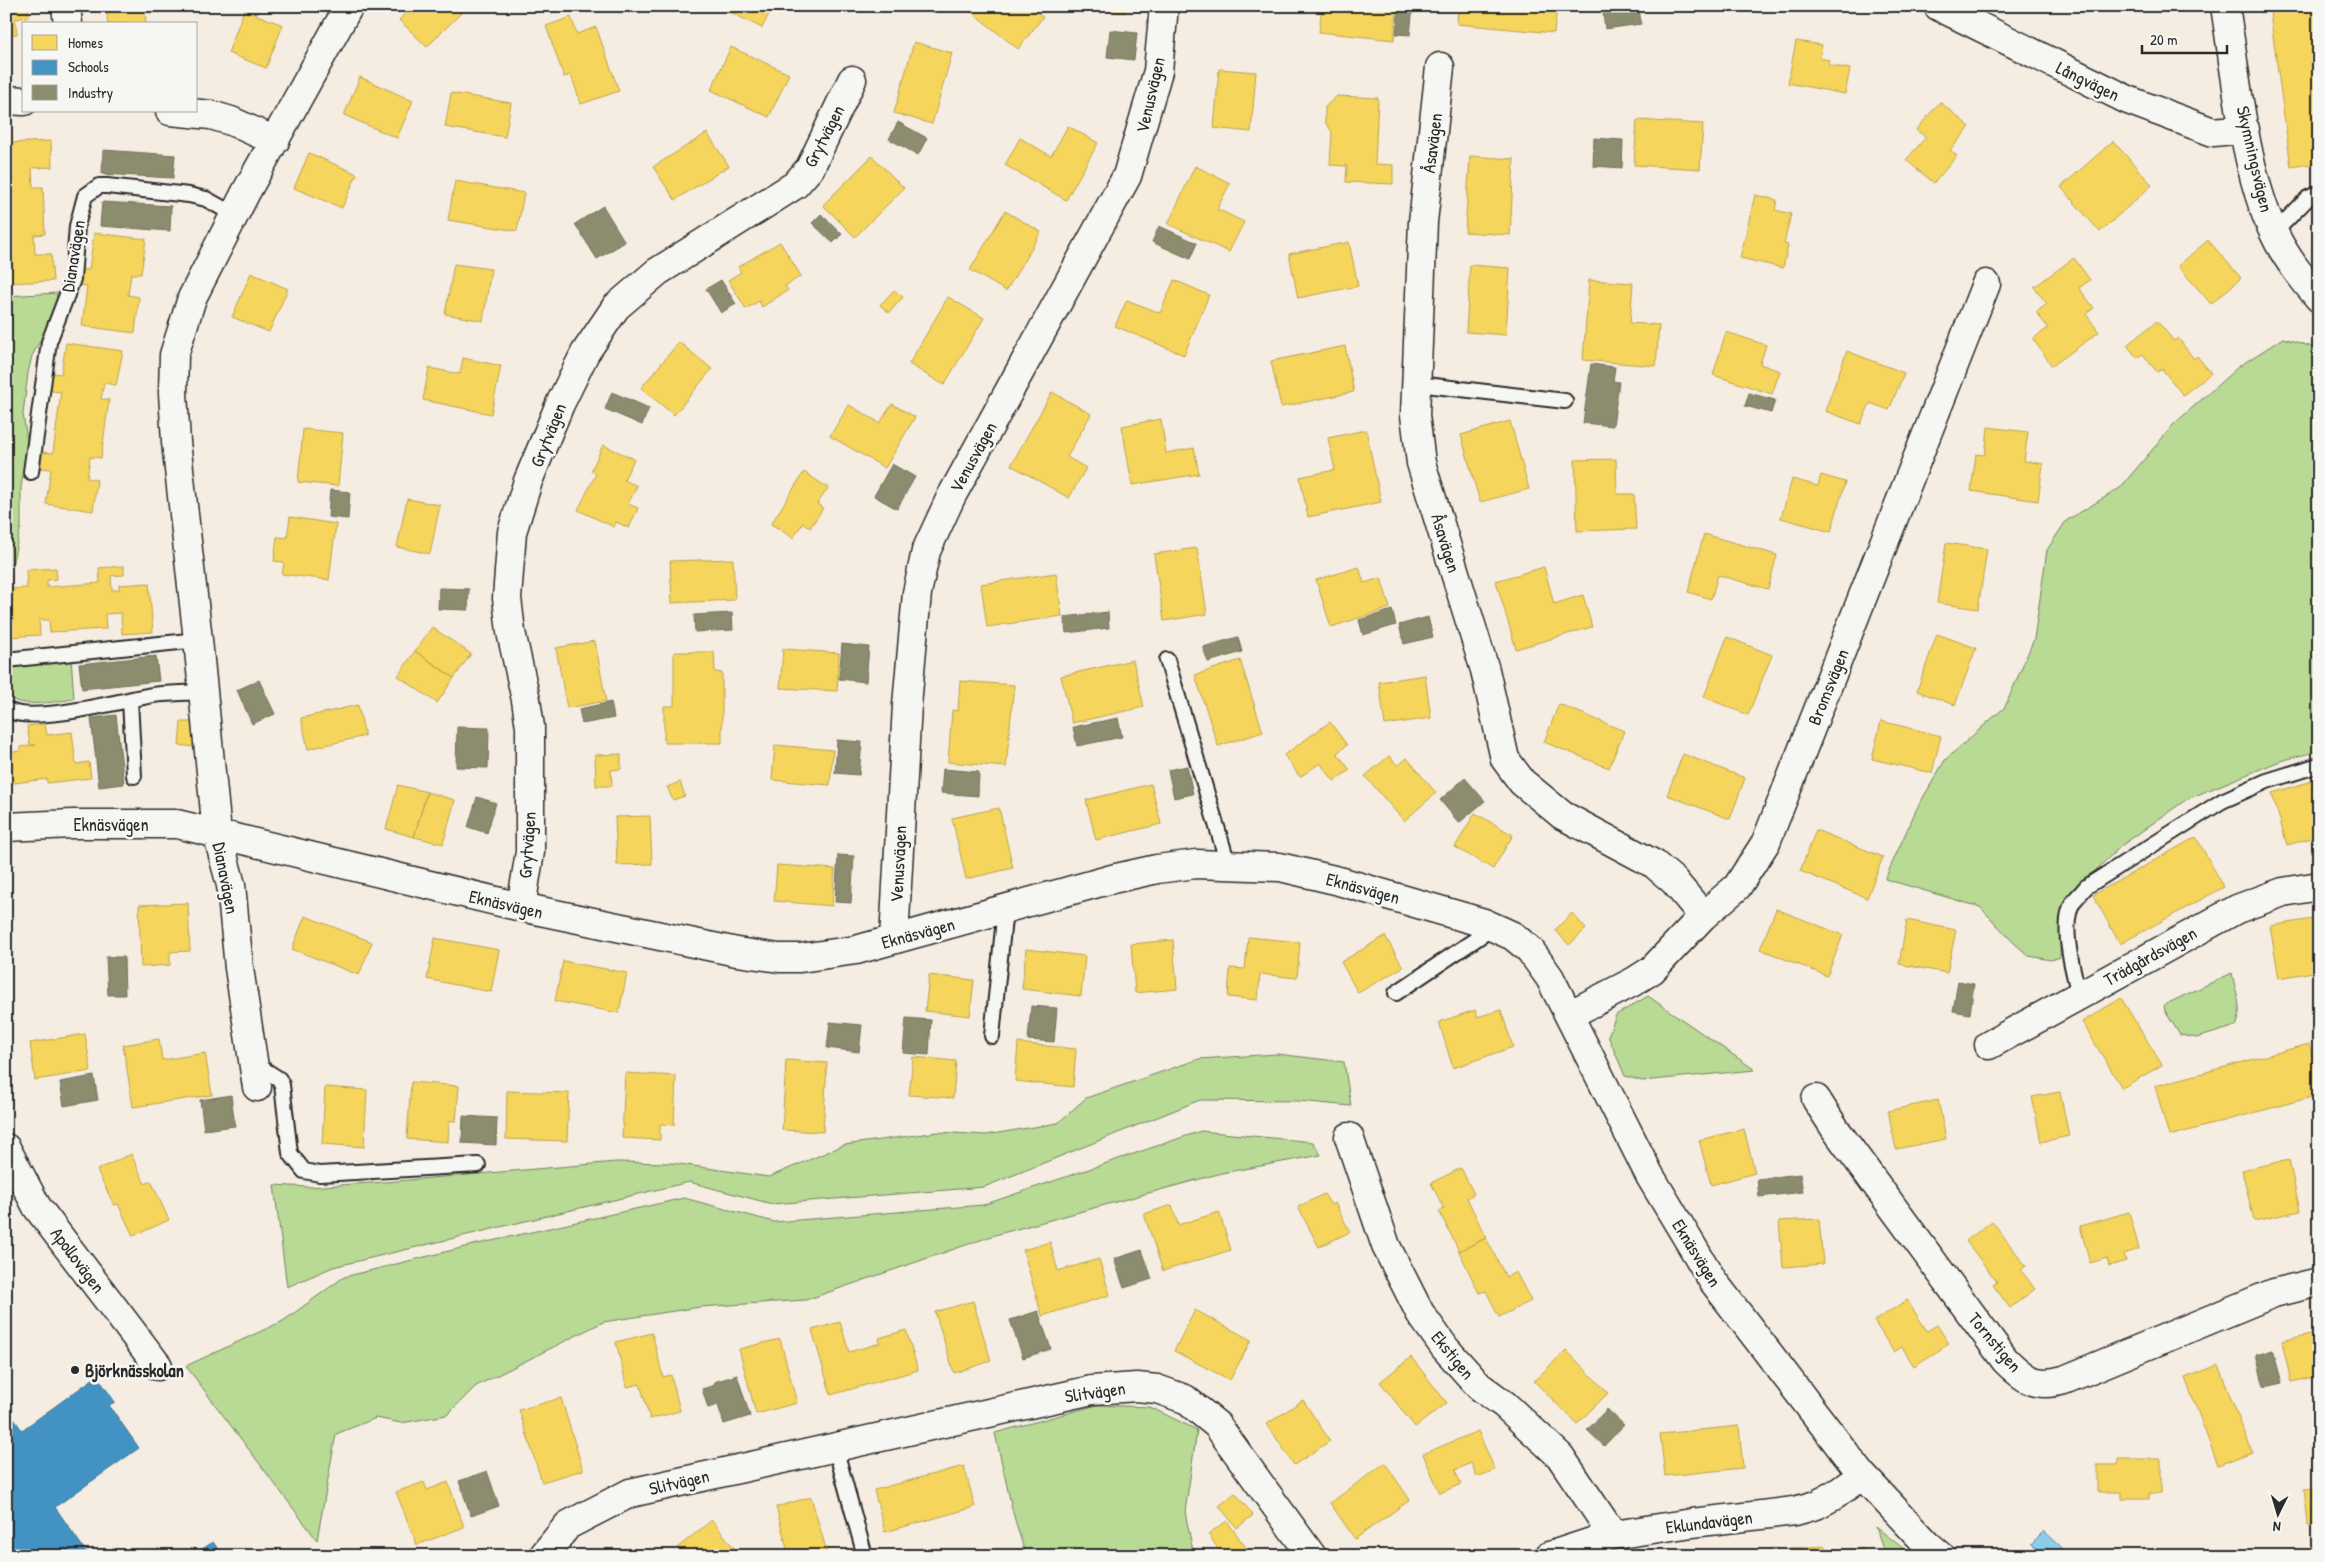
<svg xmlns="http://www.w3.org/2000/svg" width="2325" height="1562" viewBox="0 0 2325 1562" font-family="'Patrick Hand',sans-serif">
<rect width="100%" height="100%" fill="#f5ece2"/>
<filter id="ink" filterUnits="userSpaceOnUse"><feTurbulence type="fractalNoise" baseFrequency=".02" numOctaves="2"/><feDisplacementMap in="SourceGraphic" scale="10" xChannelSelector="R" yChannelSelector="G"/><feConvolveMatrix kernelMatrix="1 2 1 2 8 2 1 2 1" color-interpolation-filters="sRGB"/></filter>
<g filter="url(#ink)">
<!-- green -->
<path fill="#b8da94" stroke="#728260" d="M57 293 55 313 32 356 28 373 23 414 28 447 21 487V526L12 565 6 564V296Z
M2283 338 2319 349V751L2280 761 2187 799 2121 846 2073 892 2061 922 2060 957 2051 960 2029 956 2013 942 1980 907 1885 879 1916 810 1945 760 2005 707 2034 639 2047 550 2066 521 2120 488 2174 424 2238 367Z
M71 658 74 699C59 701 11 711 6 692 5 686 6 678 6 672L14 664Z
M2232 973C2235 989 2244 1011 2236 1026L2197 1038 2180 1035 2165 1011 2164 1005Z
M1648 996 1755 1070 1642 1081 1625 1076 1608 1036 1616 1015Z
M1277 1054 1344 1062 1351 1106 1298 1101 1200 1100 984 1187 772 1204 689 1182 333 1267 287 1287 274 1185 308 1187 385 1182 616 1162 672 1163 769 1177 844 1145 938 1132 986 1135 1058 1123 1086 1098 1199 1059Z
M1201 1131 1313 1142 1321 1155 1222 1173 995 1235 806 1300 700 1307 603 1322 476 1386 447 1415 401 1423 376 1418 336 1434 317 1540 186 1366 283 1321 344 1277 469 1246 684 1198 774 1222 983 1205Z
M1097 1405 1150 1407 1197 1430 1185 1512 1194 1556H1026L1013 1513 995 1433Z
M1876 1527 1913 1556H1885Z"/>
<!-- water -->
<path fill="#8bcbec" stroke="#658b9f" d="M2044 1531 2070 1555 2044 1556 2031 1544Z"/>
<!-- homes -->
<path fill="#f6d55c" stroke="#b9a24d" d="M6 6H28L29 17 15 19 17 34 6 35Z
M123 6H145L146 24H108L106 8Z
M412 6H468L427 47 399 20Z
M718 6H773L762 28Z
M964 6H1030L1043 17 1018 49Z
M1085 6H1126L1125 13 1085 8Z
M1322 6 1397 8 1394 40 1319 32Z
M1458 6H1557L1554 33 1457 24Z
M2269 6H2319V163L2291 167Z
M244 10 283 25 266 68 228 53Z
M571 17 577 34 596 27 619 91 581 104 571 75 564 77 546 26Z
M1796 41 1822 45 1820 58 1829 60 1828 65 1850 69 1845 94 1788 83Z
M914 42 952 53 932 124 894 113Z
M731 47 789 74 769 117 711 90Z
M1219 69 1256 72 1251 132 1214 128Z
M360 77 413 101 397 138 344 115Z
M451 93 511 103 505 137 445 127Z
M1337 96 1378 98 1375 164 1393 165V184L1346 182 1347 166 1330 165 1332 132 1325 122V107Z
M1940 102 1970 127 1950 150 1957 156 1934 183 1906 160 1926 137 1916 130Z
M1637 120 1703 124 1700 169 1634 165Z
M1068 126 1098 143 1066 200 1005 165 1020 138 1051 156Z
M707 133 729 166 675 200 653 167Z
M51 141 52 167 32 168 33 187H43L45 234 34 235 35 254H51L53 281 6 283V252H9V241H6V143Z
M2113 141 2152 185 2100 232 2061 187Z
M309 153 357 174 342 208 294 188Z
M872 156 904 188 855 237 823 205Z
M1470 156 1514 159 1510 235 1465 232Z
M1195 166 1230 183 1217 209 1244 222 1229 252 1168 224Z
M455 181 524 193 517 231 448 220Z
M1755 195 1777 200 1775 210 1791 214 1784 244 1788 245 1783 268 1740 258Z
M1005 211 1041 232 1006 291 970 270Z
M94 233 146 239 141 274H131L128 295 139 297 135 333 82 326 87 286 77 285 79 269 89 270Z
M2208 240 2241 278 2211 304 2178 266Z
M780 242 801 276 785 286 788 290 762 307 759 301 746 309 728 280 741 272 738 267Z
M1349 242 1358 286 1298 298 1289 254Z
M2074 258 2090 280 2079 288 2094 308 2086 314 2099 332 2052 366 2033 339 2048 328 2036 312 2047 304 2034 287Z
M454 264 491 269 483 321 445 314Z
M1470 265 1510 268 1506 335 1466 332Z
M251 273 288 289 269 332 232 317Z
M1174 280 1209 295 1184 355 1115 326 1127 300 1160 313Z
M1589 280 1633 283 1630 323 1659 325 1656 366 1583 360Z
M894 290 903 297 889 313 880 305Z
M948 297 984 318 944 385 909 364Z
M2157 321 2174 341 2178 338 2194 359 2197 356 2211 373 2183 395 2162 369 2157 372 2143 354 2137 358 2127 345Z
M1726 332 1766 345 1760 364 1780 371 1772 394 1713 375Z
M679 342 712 369 674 415 641 388Z
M66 343 123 351 116 385 104 383 101 399 109 400 101 458 90 457 87 478 97 480 93 511 46 504 51 469 39 468 42 452 53 453 61 392 51 391 53 373 61 374Z
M1345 346 1354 392 1281 407 1271 361Z
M1847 351 1904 373 1889 410 1870 403 1861 424 1825 411Z
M463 358 501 366 491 414 423 400 429 368 460 374Z
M1052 392 1091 414 1067 457 1086 468 1069 498 1011 465Z
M892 404 915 417 885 468 830 436 849 405 880 423Z
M1161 419 1166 453 1194 448 1199 474 1132 485 1122 426Z
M1510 421 1529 489 1480 502 1461 435Z
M1988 427 2028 432 2024 461 2043 464 2038 501 1971 491 1976 454 1985 455Z
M303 429 343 433 338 486 298 482Z
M1366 430 1381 502 1308 517 1300 477 1335 470 1328 438Z
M603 445 634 459 624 480 637 486 628 504 638 508 629 528 616 522 614 527 578 510 596 474 591 471Z
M1616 459 1617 494H1634L1636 529 1577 531 1575 460Z
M804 472 828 488 817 504 823 508 810 528 803 523 793 538 771 524Z
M1821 475 1845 482 1831 532 1781 518 1792 479 1818 486Z
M407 499 440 505 430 554 397 547Z
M290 517 336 524 329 580 282 574 284 562 274 561 277 537 287 538Z
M1704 534 1777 555 1768 589 1718 575 1711 599 1688 592Z
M1946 543 1987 549 1978 609 1937 603Z
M1197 548 1207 614 1164 621 1154 554Z
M733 559 735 600 672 603 670 561Z
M124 566V575L111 576 112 590H119V585L149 583 153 632 122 634 121 613 105 614 106 629 50 632 49 620H39L40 635 6 637V589L27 588 26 570 56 568 57 579 47 580V587L100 583 99 568Z
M1359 567 1364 583 1381 578 1390 608 1331 627 1316 580Z
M1544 567 1554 604 1583 595 1592 627 1516 649 1496 581Z
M1056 573 1062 616 987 627 981 584Z
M432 627 471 654 454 678 415 651Z
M1937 634 1976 648 1955 705 1917 691Z
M1727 637 1772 655 1748 715 1704 697Z
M595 641 606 701 567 708 556 648Z
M783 649 839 653 837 691 780 688Z
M415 651 454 678 437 703 398 676Z
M674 652H714L715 672 722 673V743H664V706H674Z
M1133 660 1144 707 1072 723 1061 676Z
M1240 660 1263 732 1218 746 1195 675Z
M1425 675 1431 718 1385 725 1379 682Z
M960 681 1014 685 1006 767 948 762 952 710 958 711Z
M1559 704 1624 731 1609 768 1544 742Z
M358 705 365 736 308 749 301 718Z
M1881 721 1941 736 1932 773 1872 759Z
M181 722H194L193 747 179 745Z
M1330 722 1347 745 1337 753 1350 770 1334 781 1320 763 1300 777 1284 755Z
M45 724 47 735 72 732 76 764 89 762 91 778 47 783V779L6 784V753L20 751V747L36 745H30L27 726Z
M775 745 833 750 830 785 772 780Z
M621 754V769L611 770 612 786H596L595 755Z
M1683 754 1745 778 1730 819 1667 795Z
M1389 756 1398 766 1407 758 1436 793 1404 821 1365 776Z
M2319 779V836L2287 845 2272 793Z
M680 782 685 796 673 800 667 787Z
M1151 784 1161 824 1096 840 1086 800Z
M398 785 427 792 414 837 386 829Z
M427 792 455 800 443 844 414 837Z
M999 808 1013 868 966 879 952 818Z
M1475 813 1513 835 1493 869 1455 847Z
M650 816 652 864 617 865 615 817Z
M1816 830 1883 857 1867 898 1800 871Z
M2196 837 2224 887 2120 944 2093 895Z
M777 865 835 869 832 906 774 901Z
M188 903 190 951 170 952V965L141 967 139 905Z
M1776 909 1843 935 1827 976 1760 949Z
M1572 913 1586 929 1569 945 1555 930Z
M305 916 372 942 359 975 292 949Z
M2319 918V971L2279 978 2270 926Z
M1907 920 1956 930 1947 973 1899 964Z
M1385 936 1403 967 1358 993 1341 962Z
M1248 937 1300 942 1297 978 1260 974 1258 1000 1228 997 1230 968 1245 969Z
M435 938 499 950 491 992 427 979Z
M1173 940 1177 989 1135 993 1131 944Z
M1026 949 1085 956 1081 996 1022 989Z
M563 961 627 973 619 1013 555 1001Z
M929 975 974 980 970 1016 925 1011Z
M2121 998 2162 1065 2122 1088 2082 1022Z
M1475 1010 1477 1017 1501 1010 1513 1047 1453 1068 1439 1022Z
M85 1034 91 1071 35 1080 30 1043Z
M159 1039 162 1060 205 1053 212 1095 133 1107 123 1045Z
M1018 1043 1076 1049 1073 1087 1015 1081Z
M2309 1044 2319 1081V1095L2169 1136 2155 1086Z
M913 1057 956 1061 953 1098 909 1095Z
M786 1060 827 1063 823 1132 782 1130Z
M625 1073 676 1076 674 1125 660 1124V1140L622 1138Z
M411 1082 459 1086 456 1121H449L448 1142 407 1139Z
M325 1087 367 1090 364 1147 322 1144Z
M507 1091 569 1093 567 1141 506 1139Z
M2060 1092 2069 1136 2041 1142 2032 1097Z
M1938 1100 1946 1139 1896 1149 1888 1111Z
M1744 1129 1755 1173 1711 1185 1699 1140Z
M131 1154 145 1184 151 1181 169 1220 133 1236 118 1204 114 1205 97 1170Z
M2289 1160 2300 1211 2254 1221 2242 1170Z
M1461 1168 1474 1194 1467 1198 1486 1238 1459 1251 1439 1211 1444 1209 1431 1183Z
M1324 1194 1331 1205 1335 1203 1350 1232 1319 1247 1298 1207Z
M1172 1205 1178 1225 1219 1212 1231 1250 1163 1271 1144 1214Z
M2129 1212 2139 1249 2124 1254 2126 1261 2109 1266 2107 1258 2090 1263 2080 1226Z
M1819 1219 1823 1264 1783 1267 1779 1221Z
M1992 1221 2026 1266 2021 1270 2035 1289 2010 1308 1993 1285 1997 1282 1966 1241Z
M1486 1238 1506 1277 1516 1272 1531 1301 1499 1317 1486 1291 1479 1293 1459 1251Z
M1050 1242 1058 1271 1099 1259 1110 1295 1042 1316 1023 1250Z
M1907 1300 1927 1331 1937 1325 1949 1344 1914 1366 1902 1347 1894 1352 1874 1321Z
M973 1301 991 1361 954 1373 935 1312Z
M1195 1310 1251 1340 1230 1380 1174 1351Z
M840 1322 849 1352 880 1343 879 1338 906 1330 918 1370 831 1395 812 1330Z
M2319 1332V1376L2291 1382 2282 1341Z
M652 1333 663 1377 671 1375 680 1411 650 1419 640 1384 627 1387 616 1342Z
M780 1339 797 1403 756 1414 739 1349Z
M1566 1350 1608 1393 1577 1424 1534 1381Z
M1411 1357 1447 1403 1415 1427 1380 1382Z
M2218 1365 2252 1452 2218 1465 2185 1378Z
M561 1398 583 1470 542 1482 519 1410Z
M1303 1400 1330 1441 1294 1465 1267 1424Z
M1739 1426 1743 1468 1665 1476 1660 1434Z
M1478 1431 1495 1470 1477 1477 1471 1463 1455 1470 1461 1484 1440 1493 1423 1454Z
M2118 1459H2161V1493H2149V1499H2122V1492H2097V1465H2118Z
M1385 1463 1410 1500 1355 1539 1330 1503Z
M964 1466 975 1507 885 1532 874 1490Z
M424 1482 427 1490 448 1482 464 1527 417 1545 396 1492Z
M2319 1487V1525L2308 1526 2304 1488Z
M1235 1493 1253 1515 1237 1528 1219 1506Z
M811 1497 828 1556H789L776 1507Z
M712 1520 740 1556H683L677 1548Z
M1227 1521 1249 1552 1243 1556H1223L1208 1534Z
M1825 1546V1551L1863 1549V1556H1789V1548Z"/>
<!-- schools -->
<path fill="#4393c3" stroke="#3c7495" d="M97 1376 115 1402 109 1405 139 1448 55 1507 89 1556H6V1512L14 1507 6 1496V1408L22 1430Z
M213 1542 223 1556H192Z"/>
<!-- industry -->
<path fill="#8c8c6e" stroke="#6f6f5a" d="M1396 6H1413L1410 35 1396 34 1399 7Z
M1639 8 1641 24 1605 29 1603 13Z
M1110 30 1137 33 1134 60 1107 57Z
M898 122 927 138 918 155 889 139Z
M1594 138 1623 140 1622 168 1593 166Z
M103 150 175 155 173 178 102 174Z
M102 202 171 206 170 231 100 226Z
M603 206 625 242 597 259 575 224Z
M821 214 842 234 833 243 812 223Z
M1159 226 1197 243 1190 259 1152 242Z
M721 280 736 304 721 313 706 289Z
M1591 364 1615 367 1613 381 1619 382 1613 426 1583 423Z
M612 392 649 408 642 425 605 409Z
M1749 393 1775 400 1771 413 1745 406Z
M892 464 915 477 897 509 874 496Z
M330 490 350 492 348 519 328 517Z
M439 588 469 589 468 610 438 609Z
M1392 610 1396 625 1363 635 1359 620Z
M1108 612 1109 628 1066 633 1064 617Z
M732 613 733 630 695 632 694 615Z
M1428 617 1433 637 1404 644 1399 625Z
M1238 637 1242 652 1208 662 1203 647Z
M842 644 869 647 866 682 839 679Z
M156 656 159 681 82 689 79 664Z
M259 680 275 714 252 724 237 690Z
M611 702 614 718 582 724 579 709Z
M116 715 124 784 99 787 91 718Z
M1118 718 1122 737 1077 746 1073 727Z
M457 727 489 728 488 768 456 767Z
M837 740 862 742 859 775 835 773Z
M1187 766 1193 794 1174 798 1168 770Z
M943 769 979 772 978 796 941 793Z
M1465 778 1485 801 1459 823 1440 800Z
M477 797 496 803 487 833 468 827Z
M838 855 854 856 851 903 835 902Z
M106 957H124L125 995H108Z
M1958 981 1974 984 1970 1014 1953 1011Z
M1031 1006 1057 1008 1054 1042 1028 1040Z
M906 1018 931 1020 929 1055 903 1053Z
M830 1022 862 1025 859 1052 827 1048Z
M94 1076 98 1100 64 1106 60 1082Z
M231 1095 235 1126 204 1130 200 1100Z
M463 1116 497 1118 496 1145 462 1143Z
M1800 1174 1803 1192 1759 1197 1757 1179Z
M1142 1250 1152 1279 1124 1288 1114 1259Z
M1038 1311 1051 1349 1023 1358 1010 1320Z
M2273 1350 2282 1383 2264 1387 2256 1355Z
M737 1375 750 1416 724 1424 718 1405 708 1408 702 1389 715 1385 714 1382Z
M1607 1409 1624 1425 1604 1446 1587 1430Z
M487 1471 499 1506 471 1516 459 1481Z"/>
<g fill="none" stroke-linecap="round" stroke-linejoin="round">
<defs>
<path id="lane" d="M2274 233 2308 198 2319 193
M1417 384 1565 401
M31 472 49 342 73 279 77 226 85 196 99 186H107L189 195 206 199 235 215
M6 660 198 640
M1167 660 1228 864
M130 700 134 776
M6 709C31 726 122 700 153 695 170 693 187 693 203 692
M1396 993 1494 927
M2079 995C2073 971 2060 925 2073 902 2077 897 2082 892 2086 887L2222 801 2267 781 2319 765
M992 1036 1005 909
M254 1063 279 1079 282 1085 290 1153 304 1171 320 1174 478 1165
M835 1447 865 1556"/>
<path id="street" d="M66 6 68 24
M1938 6 2128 100 2213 132 2245 129
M2225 6C2236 75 2244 170 2274 233 2285 257 2302 278 2319 298
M1440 67 1423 222 1415 415 1421 463 1485 670 1505 759 1522 782 1562 815 1654 864 1674 881 1703 916
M6 100 24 101
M170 111 211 115 231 121 275 141
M6 827 73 824H177L521 907 737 952 779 958H800L856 950 1112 879 1157 869 1196 864 1280 867 1339 881 1484 923 1513 936 1530 950 1550 978 1650 1176 1713 1281 1862 1475 1928 1545 1941 1556
M521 907 530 852V727L526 700 511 632 507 598 512 532 528 481 560 404 585 353 616 307 657 272 795 185 810 168 852 80
M894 939 907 705 917 593 926 551 951 497 1127 176 1158 71 1164 6
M1569 1015 1633 982 1652 970 1703 916 1737 887 1766 842 1986 284
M1989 1045 2237 909 2283 892 2319 886
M257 1087 239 968 231 885 217 833 198 640 176 442 173 393 174 355 192 298 246 192 349 6
M1816 1099 1836 1130 2005 1360C2025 1380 2036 1388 2064 1380L2274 1293 2319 1282
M1349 1137 1386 1246 1420 1313 1445 1348 1479 1386 1505 1405 1560 1456 1613 1535
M6 1148 37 1207 158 1366
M543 1556 568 1525 630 1493 1092 1390 1137 1387 1157 1389 1185 1399 1217 1425 1312 1556
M1549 1556 1613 1535 1692 1523 1795 1511 1816 1505 1835 1495 1862 1475"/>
</defs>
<!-- lane casing -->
<use href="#lane" stroke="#2b2b2b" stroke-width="18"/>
<!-- street casing -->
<use href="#street" stroke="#2b2b2b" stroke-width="31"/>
<!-- lane -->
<use href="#lane" stroke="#f6f6f2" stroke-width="14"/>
<!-- street -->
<use href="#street" stroke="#f6f6f2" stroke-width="28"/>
</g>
</g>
<!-- markers -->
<circle fill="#2b2b2b" stroke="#f6f6f2" stroke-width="2" cx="75" cy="1370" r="5"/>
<g text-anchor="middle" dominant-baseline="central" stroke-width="5" stroke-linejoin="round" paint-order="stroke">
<!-- street labels -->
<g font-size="18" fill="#2b2b2b" stroke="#f6f6f2">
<text transform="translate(2088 81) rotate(26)">Långvägen</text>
<text transform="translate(1150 95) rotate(-77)">Venusvägen</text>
<text transform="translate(824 136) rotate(-63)">Grytvägen</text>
<text transform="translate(1432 143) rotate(-83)">Åsavägen</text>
<text transform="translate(2255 159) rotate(77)">Skymningsvägen</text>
<text transform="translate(73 256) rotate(-81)">Dianavägen</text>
<text transform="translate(548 435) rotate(-68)">Grytvägen</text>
<text transform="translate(973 457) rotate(-61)">Venusvägen</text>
<text transform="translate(1446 543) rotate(73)">Åsavägen</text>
<text transform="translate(1828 687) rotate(-68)">Bromsvägen</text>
<text x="111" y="824">Eknäsvägen</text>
<text transform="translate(527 845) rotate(-86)">Grytvägen</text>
<text transform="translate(898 864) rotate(-87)">Venusvägen</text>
<text transform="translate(226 878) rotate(79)">Dianavägen</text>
<text transform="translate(1363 888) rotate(15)">Eknäsvägen</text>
<text transform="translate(506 904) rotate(13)">Eknäsvägen</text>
<text transform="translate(918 933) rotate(-15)">Eknäsvägen</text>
<text transform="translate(2150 956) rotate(-29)">Trädgårdsvägen</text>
<text transform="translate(1697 1253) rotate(58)">Eknäsvägen</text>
<text transform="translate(78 1260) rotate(53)">Apollovägen</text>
<text transform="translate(1995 1342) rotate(50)">Tornstigen</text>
<text transform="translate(1453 1355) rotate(51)">Ekstigen</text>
<text transform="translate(1095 1392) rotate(-8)">Slitvägen</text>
<text transform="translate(679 1482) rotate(-13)">Slitvägen</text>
<text transform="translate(1709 1522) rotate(-7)">Eklundavägen</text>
</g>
<!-- poi labels -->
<g font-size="18" font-weight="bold" fill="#2b2b2b" stroke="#f6f6f2" text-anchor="start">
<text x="85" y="1370">Björknässkolan</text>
</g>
</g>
<!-- margin -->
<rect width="2325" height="1562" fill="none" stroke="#f6f6f2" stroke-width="25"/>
<rect x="12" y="12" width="2300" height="1537" fill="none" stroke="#2b2b2b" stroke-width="2" filter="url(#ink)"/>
<!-- legend -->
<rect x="22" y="22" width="175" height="90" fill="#f6f6f2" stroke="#a5a5a2"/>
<rect x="32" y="35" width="25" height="15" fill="#f6d55c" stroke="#a5a5a2"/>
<text x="68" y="48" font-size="15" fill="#2b2b2b">Homes</text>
<rect x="32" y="60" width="25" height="15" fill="#4393c3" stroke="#a5a5a2"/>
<text x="68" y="72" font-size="15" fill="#2b2b2b">Schools</text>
<rect x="32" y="85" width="25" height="15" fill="#8c8c6e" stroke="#a5a5a2"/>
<text x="68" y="98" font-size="15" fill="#2b2b2b">Industry</text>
<!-- north arrow -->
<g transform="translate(2278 1514) rotate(185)" stroke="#f6f6f2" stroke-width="4" paint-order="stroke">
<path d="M0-4L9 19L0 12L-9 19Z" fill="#2b2b2b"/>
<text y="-8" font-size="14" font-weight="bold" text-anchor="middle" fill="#2b2b2b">N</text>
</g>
<!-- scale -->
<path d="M2142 45v8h85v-8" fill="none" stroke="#2b2b2b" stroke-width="2.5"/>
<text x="2150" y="45" font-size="15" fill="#2b2b2b" stroke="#f6f6f2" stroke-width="4" paint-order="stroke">20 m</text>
</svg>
